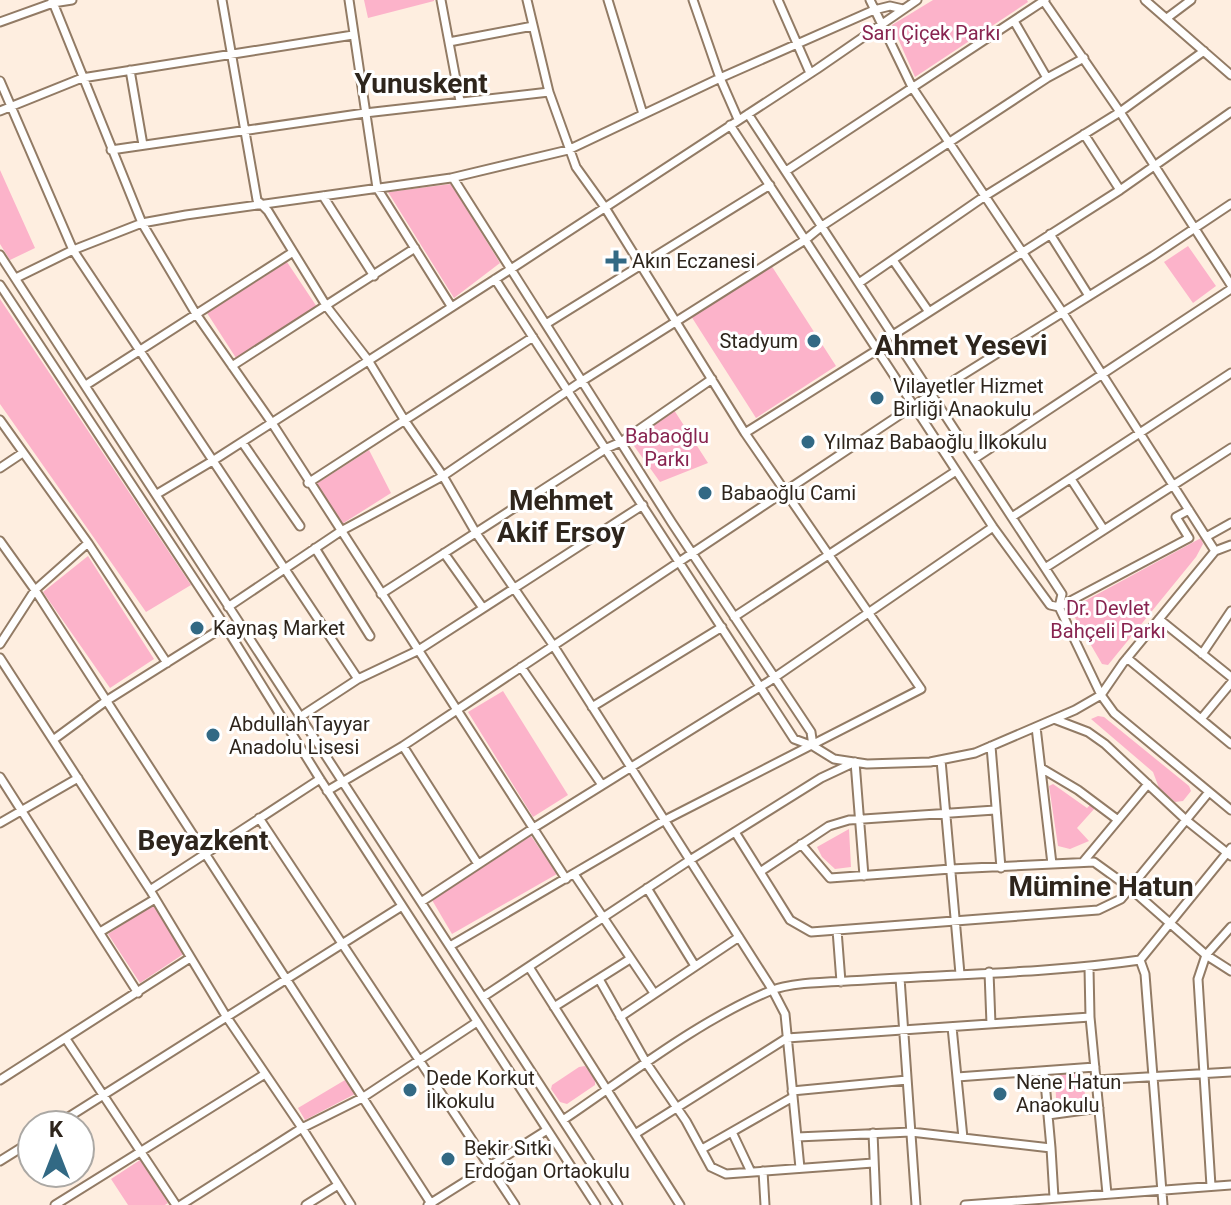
<svg xmlns="http://www.w3.org/2000/svg" width="1231" height="1205" viewBox="0 0 1231 1205" font-family="Roboto,sans-serif">
<rect width="100%" height="100%" fill="#feeee0"/>
<!-- green -->
<path fill="#fcb3ca" d="M364 0H434V1L368 18Z
M933 0H1027L1028 2 915 77 892 25Z
M0 170 35 248 10 260 0 244Z
M451 184 500 263 454 298 388 192Z
M1188 246 1216 286 1193 303 1164 262Z
M287 262 317 307 236 358 207 313Z
M771 265 836 366 756 418 691 316Z
M0 299 191 585 146 612 0 404Z
M674 410 708 463 660 482 629 439Z
M369 450 391 493 342 524 316 484Z
M1201 538 1203 544 1196 557 1108 665 1102 664 1070 609Z
M88 556 154 659 110 688 43 592Z
M503 691 568 795 533 817 468 712Z
M1098 716 1104 717 1189 786 1191 791 1183 801 1175 802 1159 788 1153 772 1091 719Z
M1053 784 1087 808 1090 805 1095 808 1077 828 1089 841 1070 849 1058 846 1049 786Z
M849 829 851 867 835 869 822 857 817 847Z
M531 836 557 874 452 934 432 900Z
M153 905 185 953 140 983 108 934Z
M585 1066 595 1080V1085L567 1104 560 1102 551 1089 552 1085 579 1067Z
M1079 1072 1084 1077 1085 1098 1081 1101 1059 1102 1056 1098 1055 1076Z
M345 1080 355 1094 305 1120 298 1108Z
M140 1160 168 1203 165 1205H128L111 1179Z"/>
<g fill="none" stroke-linecap="round" stroke-linejoin="round">
<defs>
<path id="minor" d="M52 0 142 223 196 314 272 423 566 879
M222 0 257 200 268 211 327 307 368 360 405 421 443 476 476 533 553 645 772 989 785 1014 800 1168
M349 0 377 188 451 306
M441 0 460 101
M608 0 643 114
M693 0 720 78 738 119
M778 0 810 73
M870 0 912 87 1063 313 1215 551
M1043 0 1120 112 1231 285
M1145 0 1231 75
M1167 18 1191 0
M1014 21 1047 78
M0 22 53 3 72 0
M449 42 533 26
M130 70 143 145
M0 81 73 250 358 679
M0 111 82 78 353 35
M748 114 1062 594 1059 607 1101 695 1114 713 1231 810
M730 125 993 527 1050 605 1059 607 1189 538 1176 517 1189 510
M1084 134 1120 190
M111 150 365 113 549 92
M786 171 1045 0
M453 178 672 523 811 732 813 746
M323 196 374 276
M1050 234 1089 296
M0 255 618 1205
M893 260 929 312
M16 278 73 250 142 223 186 215 451 178 568 150 720 78 874 10 890 6 903 9
M495 279 794 739 813 746 834 759 867 764 930 762 975 753 1075 710 1101 695 1123 663 1215 551 1231 545
M859 283 985 196 1120 112 1204 51
M0 285 225 626 320 779 596 1205
M546 324 770 185
M893 335 1120 190 1231 112
M232 366 415 248
M86 385 293 252
M0 420 88 543 167 663
M745 433 877 350
M242 442 300 526
M974 459 1231 289
M0 468 21 454
M1071 479 1104 530
M308 483 533 337
M157 494 214 460 511 269 817 69 917 0
M1012 517 1231 373
M1206 537 1231 523
M0 541 35 590 432 1205
M315 548 370 636
M444 553 483 608
M1045 568 1231 448
M381 594 607 448 621 442 712 379
M228 607 341 531 443 476 582 381 805 240 822 226 1047 78 1084 58
M734 617 956 471
M1159 619 1231 677
M0 644 35 590 88 543
M1202 654 1231 611
M0 658 150 890 226 1016 302 1128 351 1205
M1127 658 1231 744
M521 667 602 785
M592 707 722 627
M300 717 358 679 417 651 643 505
M1054 719 1088 732 1105 744 1186 820 1231 856
M1201 719 1231 683
M1036 727 1052 864
M53 740 106 701 225 626
M403 746 478 864
M991 746 1001 868
M941 760 960 974
M1041 768 1078 790 1118 820
M0 777 138 993
M327 791 403 746 913 406 1153 256 1231 204
M259 818 515 1205
M0 823 78 778
M735 832 790 920 811 932 1098 910 1121 899 1209 792
M801 844 830 878 951 869 1094 862 1130 888 1206 955 1231 971
M1083 862 1148 784
M760 872 829 826 849 820 995 810
M574 874 654 993
M647 888 695 966
M150 890 320 779
M421 902 535 827 768 682 993 527
M837 930 841 982
M100 932 155 899
M450 946 665 820 921 689 745 433 604 206 576 167 549 92 527 0
M1140 960 1145 974 1163 1205
M529 967 680 1205
M1089 968 1090 1017 1107 1194
M989 972 991 1024
M900 978 916 1205
M599 979 647 1064 686 1121 711 1167 726 1174 873 1163
M483 997 690 860 821 778 855 762 864 876
M554 1007 630 959
M620 1017 739 937
M952 1027 963 1138 1051 1148 1054 1198
M66 1039 176 1205
M1044 1071 1051 1148
M957 1077 1095 1067
M0 1080 190 958
M1096 1080 1231 1072
M792 1091 907 1080
M1048 1115 1099 1108
M563 1120C627 1077 699 1020 770 991 792 981 840 982 866 980 957 974 1050 973 1140 960L1231 848
M56 1125 402 906
M732 1132 751 1172
M873 1133 876 1205
M635 1134 787 1038 1090 1017
M797 1137 911 1132 963 1138
M702 1149 793 1097
M0 1161 32 1141
M763 1171 765 1205
M1211 1186 1198 979 1206 955 1231 927
M55 1205 265 1074
M181 1205 302 1128 362 1098 477 1022
M306 1205 338 1185
M428 1205 547 1130
M965 1205 1231 1185"/>
</defs>
<!-- minor casing -->
<use href="#minor" stroke="#927b65" stroke-width="11"/>
<!-- minor -->
<use href="#minor" stroke="#fff" stroke-width="7"/>
</g>
<!-- markers -->
<g fill="#326984" stroke="#fff" stroke-width="3">
<path d="M612 249h8v8h8v8h-8v8h-8v-8h-8v-8h8z"/>
<circle cx="814" cy="341" r="8"/>
<circle cx="877" cy="398" r="8"/>
<circle cx="808" cy="442" r="8"/>
<circle cx="705" cy="493" r="8"/>
<circle cx="197" cy="628" r="8"/>
<circle cx="213" cy="735" r="8"/>
<circle cx="410" cy="1090" r="8"/>
<circle cx="1000" cy="1094" r="8"/>
<circle cx="448" cy="1159" r="8"/>
</g>
<g text-anchor="middle" dominant-baseline="central" stroke-width="6" stroke-linejoin="round" paint-order="stroke">
<!-- park labels -->
<g font-size="20" fill="#882450" stroke="#fff">
<text x="931" y="33">Sarı Çiçek Parkı</text>
<text x="667" y="436">Babaoğlu<tspan x="667" dy="23">Parkı</tspan></text>
<text x="1108" y="608">Dr. Devlet<tspan x="1108" dy="23">Bahçeli Parkı</tspan></text>
</g>
<!-- poi labels -->
<g font-size="20" fill="#2e251c" stroke="#fff" text-anchor="start">
<text x="632" y="261">Akın Eczanesi</text>
<text x="798" y="341" text-anchor="end">Stadyum</text>
<text x="893" y="386">Vilayetler Hizmet<tspan x="893" dy="23">Birliği Anaokulu</tspan></text>
<text x="824" y="442">Yılmaz Babaoğlu İlkokulu</text>
<text x="721" y="493">Babaoğlu Cami</text>
<text x="213" y="628">Kaynaş Market</text>
<text x="229" y="724">Abdullah Tayyar<tspan x="229" dy="23">Anadolu Lisesi</tspan></text>
<text x="426" y="1078">Dede Korkut<tspan x="426" dy="23">İlkokulu</tspan></text>
<text x="1016" y="1082">Nene Hatun<tspan x="1016" dy="23">Anaokulu</tspan></text>
<text x="464" y="1148">Bekir Sıtkı<tspan x="464" dy="23">Erdoğan Ortaokulu</tspan></text>
</g>
<!-- district labels -->
<g font-size="28" font-weight="bold" fill="#2e251c" stroke="#fff">
<text x="421" y="83">Yunuskent</text>
<text x="961" y="345">Ahmet Yesevi</text>
<text x="561" y="500">Mehmet<tspan x="561" dy="32">Akif Ersoy</tspan></text>
<text x="203" y="840">Beyazkent</text>
<text x="1101" y="886">Mümine Hatun</text>
</g>
</g>
<!-- north arrow -->
<g transform="translate(56 1149)"><circle r="38" fill="#ffffff" stroke="#aba8a4" stroke-width="2"/>
<path d="M0-6L14 30L0 20L-14 30Z" fill="#326984"/>
<text y="-12" font-size="22" font-weight="bold" text-anchor="middle" fill="#2e251c">K</text>
</g>
</svg>
